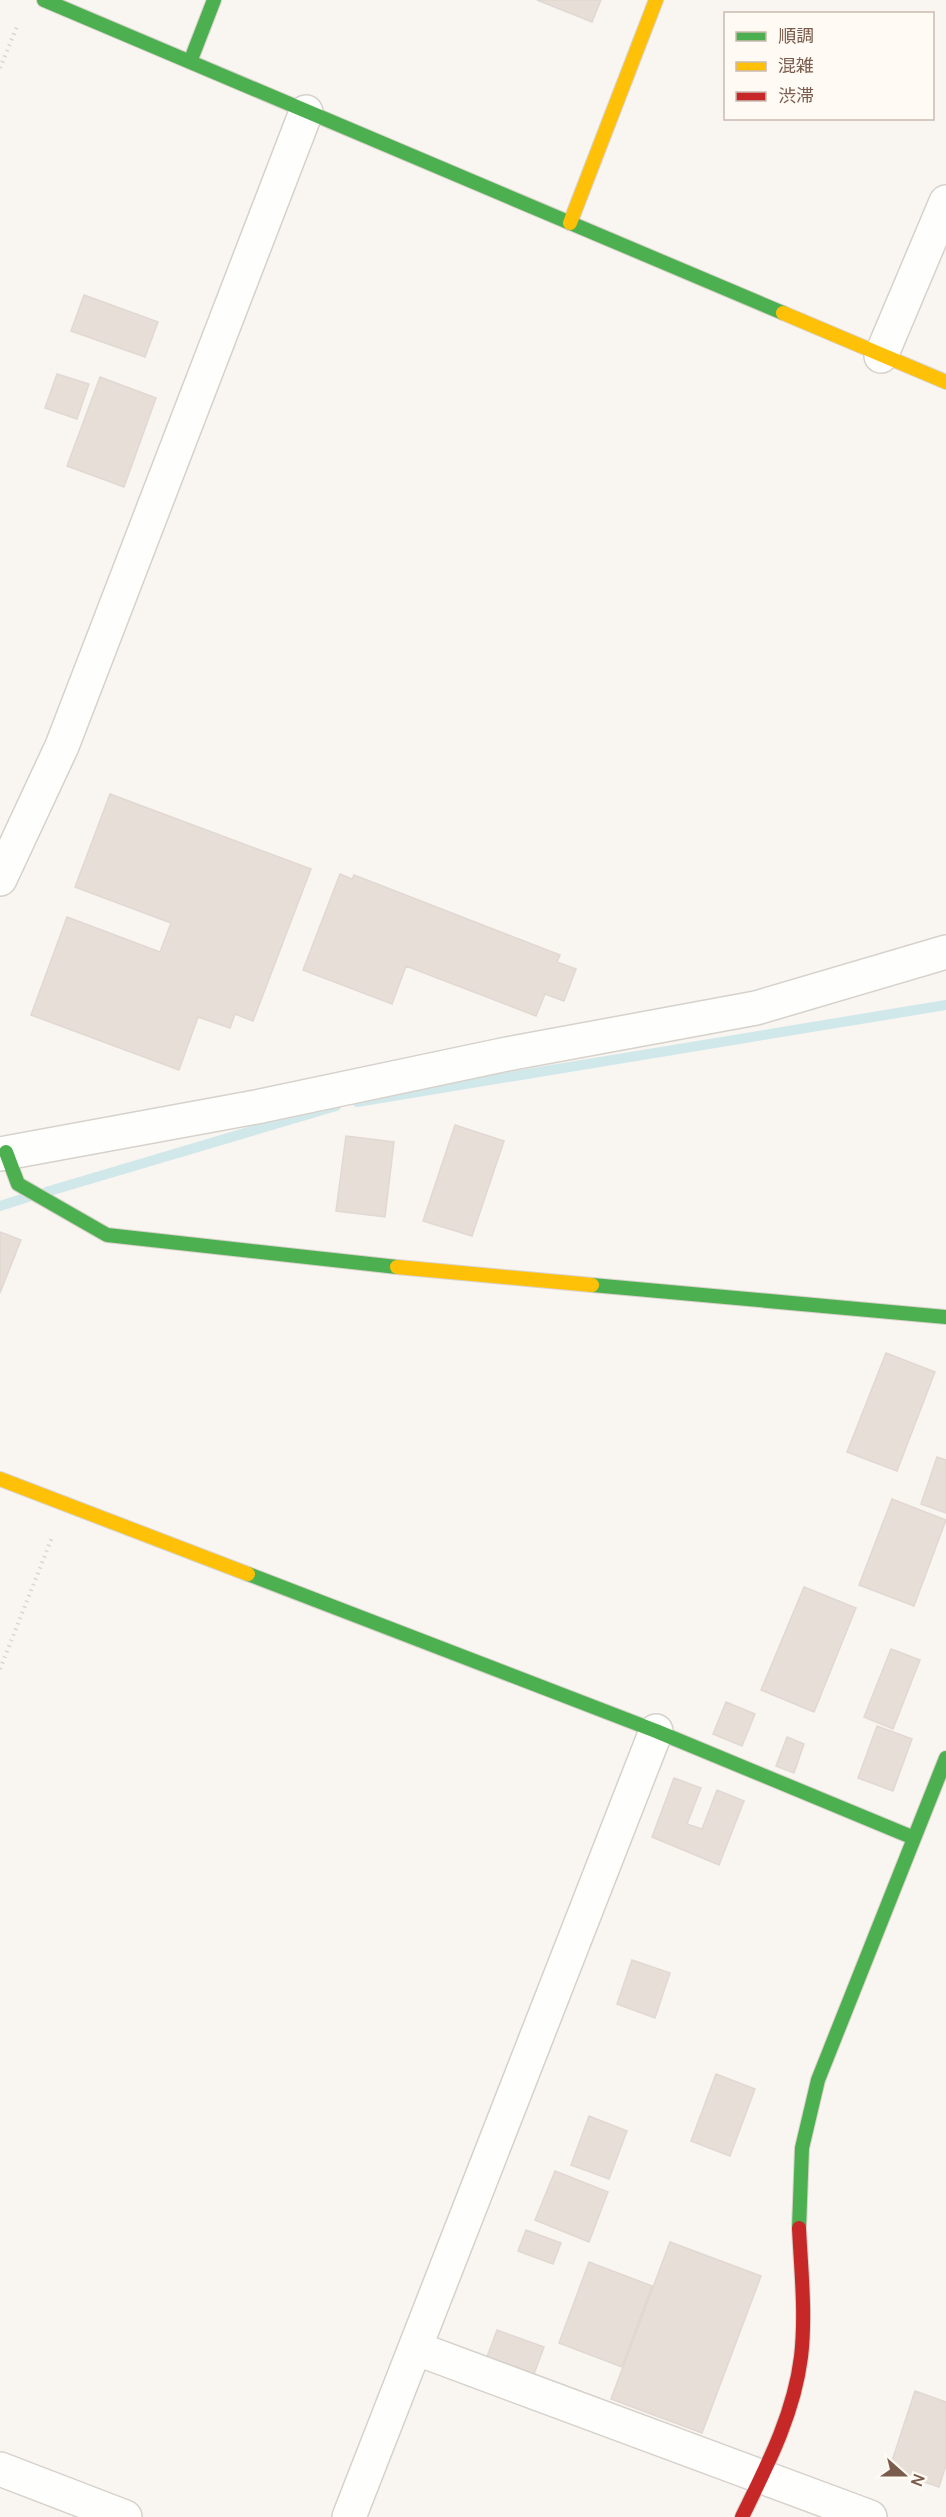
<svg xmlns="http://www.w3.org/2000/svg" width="946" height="2517" viewBox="0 0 946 2517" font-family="Manrope,'Noto Sans JP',sans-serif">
<rect width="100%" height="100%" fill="#f9f5f0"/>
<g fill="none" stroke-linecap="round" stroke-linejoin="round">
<!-- stream -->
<path stroke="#d0e8ea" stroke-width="10" d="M357 1102 946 1005
M46 1192 336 1106
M0 1206 28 1197"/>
</g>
<!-- building -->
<path fill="#e6ded7" stroke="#e2d8d2" stroke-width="1.5" d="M537 0H601L592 22Z
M84 295 158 322 145 357 71 331Z
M57 374 89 384 77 419 45 408Z
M100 377 156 398 124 487 67 466Z
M110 794 311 869 253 1021 235 1014 230 1028 198 1017 179 1070 31 1015 67 917 160 952 171 923 75 887Z
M340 874 352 879 354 875 560 955 557 962 576 969 564 1001 545 994 536 1016 406 966 392 1004 303 970Z
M455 1125 504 1141 472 1236 423 1221Z
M346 1136 394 1142 385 1217 336 1211Z
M0 1232 21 1240 0 1293Z
M886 1353 935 1372 897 1471 847 1452Z
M937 1457 946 1460V1513L921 1504Z
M892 1499 946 1520 914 1606 859 1585Z
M804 1587 856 1608 814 1712 761 1690Z
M891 1649 920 1660 893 1729 864 1717Z
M726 1702 755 1714 742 1746 713 1734Z
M877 1726 912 1739 893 1791 858 1778Z
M787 1737 804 1744 794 1773 776 1766Z
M674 1778 701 1788 687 1824 702 1829 717 1790 744 1801 719 1865 652 1837Z
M632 1960 670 1973 655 2018 617 2004Z
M716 2074 755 2089 730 2156 691 2141Z
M589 2116 627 2131 609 2179 571 2165Z
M555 2171 608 2192 589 2242 535 2220Z
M526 2230 561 2243 553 2264 518 2251Z
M670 2242 761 2276 702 2433 611 2399Z
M589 2262 652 2286 622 2367 559 2343Z
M497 2330 544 2347 534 2374 487 2357Z
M915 2391 946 2402V2465L939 2487 889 2470Z"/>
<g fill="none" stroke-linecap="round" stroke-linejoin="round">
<defs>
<path id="street" d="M881 356 946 202
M0 879 62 746 306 112
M0 1154 256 1107 507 1054 756 1008 946 952
M415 2348 870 2517
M0 2469 125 2517
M349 2517 656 1731"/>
<path id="fast" d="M44 0 783 313
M190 62 214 0
M6 1152 18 1184 107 1235 397 1267
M592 1285 946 1317
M248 1574 656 1731 914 1838
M799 2228 802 2148 818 2080 946 1758"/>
<path id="slow" d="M570 223 656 0
M783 313 946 382
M397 1267 592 1285
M0 1479 248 1574"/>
<path id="jam" d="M742 2517C767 2466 794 2414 801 2357 806 2314 801 2270 799 2228"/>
</defs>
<!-- street casing -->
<use href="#street" stroke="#d7d1cb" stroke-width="36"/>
<!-- fast casing -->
<use href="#fast" stroke="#d9d2cb" stroke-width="16"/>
<!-- slow casing -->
<use href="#slow" stroke="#d9d2cb" stroke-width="16"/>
<!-- jam casing -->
<use href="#jam" stroke="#d9d2cb" stroke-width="16"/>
<!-- path -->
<path stroke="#dcd5d0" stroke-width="4" stroke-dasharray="1.5 4.5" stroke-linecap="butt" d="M0 68 18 24
M0 1669 53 1535"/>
<!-- street -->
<use href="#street" stroke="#fefefd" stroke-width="33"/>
<!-- fast -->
<use href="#fast" stroke="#4caf50" stroke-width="14"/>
<!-- slow -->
<use href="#slow" stroke="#ffc107" stroke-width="14"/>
<!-- jam -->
<use href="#jam" stroke="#c62828" stroke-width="14"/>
</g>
<!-- legend -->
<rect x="724" y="12" width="210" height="108" fill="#fffaf3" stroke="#cabbb1" stroke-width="1.5"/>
<rect x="736" y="32" width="30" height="9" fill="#4caf50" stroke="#cabbb1" stroke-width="1.5"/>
<text x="778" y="42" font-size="18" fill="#7a5c4d">順調</text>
<rect x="736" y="62" width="30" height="9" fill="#ffc107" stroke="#cabbb1" stroke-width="1.5"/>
<text x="778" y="72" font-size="18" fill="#7a5c4d">混雑</text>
<rect x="736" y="92" width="30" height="9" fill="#c62828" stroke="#cabbb1" stroke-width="1.5"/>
<text x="778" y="102" font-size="18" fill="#7a5c4d">渋滞</text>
<!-- north arrow -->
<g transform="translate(904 2475) rotate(111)" stroke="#fffaf3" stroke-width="4.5" paint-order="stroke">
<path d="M0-4.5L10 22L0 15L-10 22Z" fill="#7a5c4d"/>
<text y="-9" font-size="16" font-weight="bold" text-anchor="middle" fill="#7a5c4d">N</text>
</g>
</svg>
